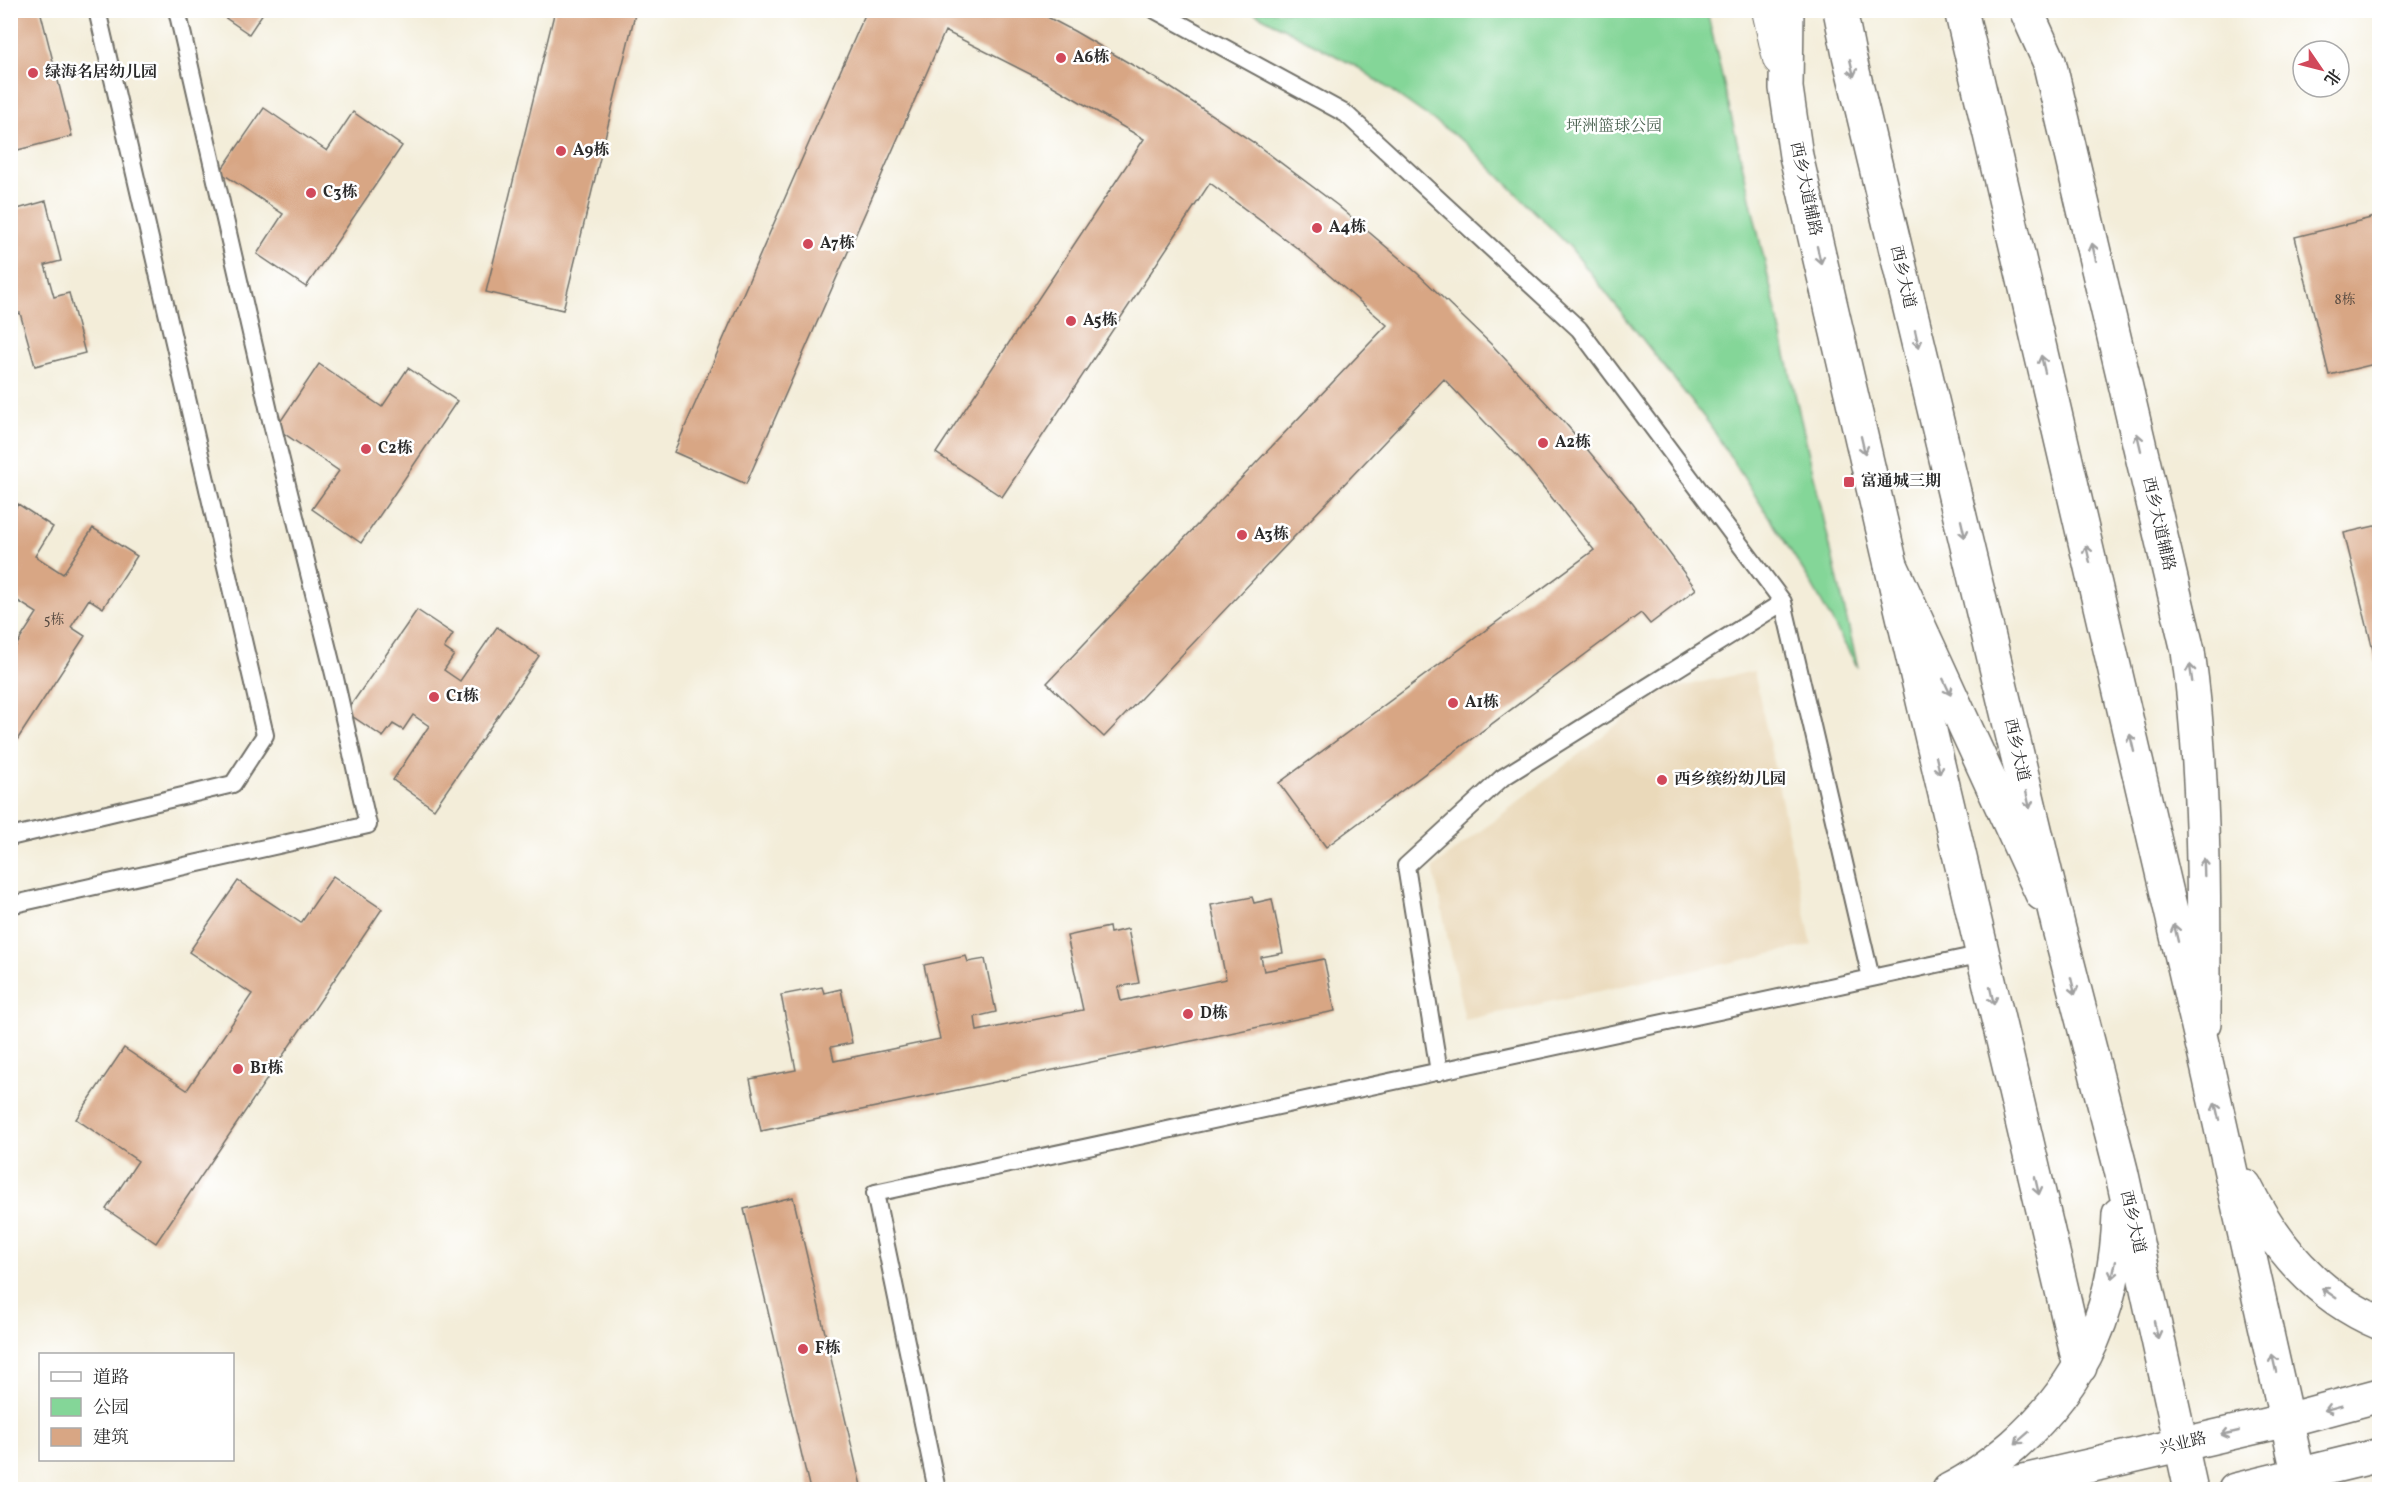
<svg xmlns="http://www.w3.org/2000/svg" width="2390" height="1500" viewBox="0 0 2390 1500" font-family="Vollkorn,'Noto Serif SC',serif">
<rect width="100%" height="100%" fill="#fff"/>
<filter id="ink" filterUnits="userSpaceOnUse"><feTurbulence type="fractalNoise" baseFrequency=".0167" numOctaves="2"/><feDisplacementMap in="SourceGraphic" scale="12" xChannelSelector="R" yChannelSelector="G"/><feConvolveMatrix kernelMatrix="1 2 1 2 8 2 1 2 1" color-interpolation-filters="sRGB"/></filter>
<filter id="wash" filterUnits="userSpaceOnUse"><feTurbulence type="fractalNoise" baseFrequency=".008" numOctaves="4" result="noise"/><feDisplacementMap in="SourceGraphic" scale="24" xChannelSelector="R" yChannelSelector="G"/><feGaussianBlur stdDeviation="1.35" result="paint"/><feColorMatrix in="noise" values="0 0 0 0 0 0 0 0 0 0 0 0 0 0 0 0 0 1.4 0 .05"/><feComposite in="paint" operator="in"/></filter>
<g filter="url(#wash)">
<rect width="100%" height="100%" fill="#f3edd9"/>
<!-- built -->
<path fill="#ead9ba" d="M1754 671 1812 945 1465 1020 1433 868 1660 691Z"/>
<!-- green -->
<path fill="#84d698" stroke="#588062" stroke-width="1.5" d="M1251 11H1707L1858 668 1808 578 1710 425 1570 247 1467 144 1359 68Z"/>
<g id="blocks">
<!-- building -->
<path fill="#d8a684" d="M10 10H40L72 136 10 152Z
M214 10H265L249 34Z
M555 10H636L563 310 486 292Z
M867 10H1034L1074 31 1165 84 1253 142 1337 205 1417 273 1493 346 1566 424 1633 504 1696 589 1650 624 1641 613 1326 847 1279 783 1594 550 1523 462 1444 379 1104 737 1047 683 1387 325 1301 251 1210 183 1002 497 936 453 1144 139 1046 82 945 31 746 484 674 452Z
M264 108 327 151 353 112 402 146 306 287 257 254 283 214 220 172Z
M46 201 61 261 45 265 54 297 69 293 85 353 35 366 20 313 10 316V211Z
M2379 216V363L2329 375 2295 237Z
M319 364 382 407 408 368 457 401 361 543 312 509 339 471 276 428Z
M18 504 53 527 35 556 63 574 93 528 137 556 103 608 89 599 71 627 85 636 17 740 10 736V655L37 613 10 596V515Z
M2379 525V662H2376L2344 533Z
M417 610 453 634 444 648 454 655 444 670 460 681 497 627 539 656 434 809 393 780 429 726 413 715 403 730 393 724 383 737 346 712Z
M333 876 382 909 156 1243 106 1209 138 1161 76 1119 124 1048 187 1090 252 994 189 952 238 881 301 923Z
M1252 897 1254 903 1272 899 1283 953 1261 957 1264 971 1324 959 1335 1011 761 1131 750 1079 796 1070 781 995 822 987 824 993 841 989 852 1043 831 1047 834 1061 940 1039 924 965 966 956 968 962 985 959 996 1012 975 1017 977 1031 1083 1010 1067 936 1109 927 1110 933 1128 929 1139 983 1118 987 1121 1001 1226 979 1211 905Z
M793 1197 862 1490H810L744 1209Z"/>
</g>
</g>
<g filter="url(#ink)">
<use href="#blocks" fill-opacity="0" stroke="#716f68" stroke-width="1.5"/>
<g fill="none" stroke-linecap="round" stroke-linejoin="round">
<defs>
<path id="lane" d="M1155 10 1346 114 1579 329 1783 602 1871 978
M10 837 233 784 265 735 97 10
M10 905 368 825 334 674 270 416 177 10
M1439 1072 1406 866 1502 778 1783 602
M937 1490 875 1193 1983 954"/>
<path id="street" d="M1768 10 1779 59"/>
<path id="secondary" d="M1787 10 1786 88 1796 156 1891 565 2042 894
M2026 10 2049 61 2188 651C2205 774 2204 899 2204 1023
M1985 1490 2287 1420 2380 1395
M2235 1490 2380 1455"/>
<path id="primary" d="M1840 10 1849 55 2059 929 2121 1170 2191 1490
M1961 10 2204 1052 2302 1490
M1891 565 2080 1367
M2245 1186C2275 1246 2316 1296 2380 1323
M1949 1490C1973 1478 1994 1462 2014 1445 2085 1382 2116 1309 2119 1214"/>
</defs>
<!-- lane casing -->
<use href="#lane" stroke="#716f68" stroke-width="20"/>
<!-- street casing -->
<use href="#street" stroke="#716f68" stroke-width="34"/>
<!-- secondary casing -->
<use href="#secondary" stroke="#716f68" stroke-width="36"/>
<!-- primary casing -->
<use href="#primary" stroke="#716f68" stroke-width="36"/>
<!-- lane -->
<use href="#lane" stroke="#fff" stroke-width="16"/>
<!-- street -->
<use href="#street" stroke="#fff" stroke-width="32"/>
<!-- secondary -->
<use href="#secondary" stroke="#fff" stroke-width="33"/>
<!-- primary -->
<use href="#primary" stroke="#fff" stroke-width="33"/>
</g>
<!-- one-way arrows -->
<defs><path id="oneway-shaft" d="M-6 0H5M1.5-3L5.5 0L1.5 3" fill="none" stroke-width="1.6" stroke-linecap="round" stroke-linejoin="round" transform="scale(1.5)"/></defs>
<g stroke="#a0a0a0">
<use href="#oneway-shaft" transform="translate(1852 68) rotate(77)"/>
<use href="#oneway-shaft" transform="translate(2094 252) rotate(-103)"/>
<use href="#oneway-shaft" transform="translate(1819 255) rotate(77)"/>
<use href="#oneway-shaft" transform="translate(1917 339) rotate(77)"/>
<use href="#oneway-shaft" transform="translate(2043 364) rotate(-103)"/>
<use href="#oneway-shaft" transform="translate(2139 442) rotate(-103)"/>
<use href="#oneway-shaft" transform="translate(1863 445) rotate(77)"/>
<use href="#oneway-shaft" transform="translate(1963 529) rotate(77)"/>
<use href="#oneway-shaft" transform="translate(2088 554) rotate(-103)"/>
<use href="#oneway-shaft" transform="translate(2191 673) rotate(-98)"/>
<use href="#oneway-shaft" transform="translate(1947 687) rotate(65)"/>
<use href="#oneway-shaft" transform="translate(2132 743) rotate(-103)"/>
<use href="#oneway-shaft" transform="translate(1938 765) rotate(77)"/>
<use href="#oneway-shaft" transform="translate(2028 800) rotate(77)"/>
<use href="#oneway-shaft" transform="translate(2204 867) rotate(-92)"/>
<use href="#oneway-shaft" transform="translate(2176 933) rotate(-103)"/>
<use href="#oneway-shaft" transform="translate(2073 986) rotate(76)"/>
<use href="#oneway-shaft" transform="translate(1992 996) rotate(77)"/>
<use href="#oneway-shaft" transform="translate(2217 1111) rotate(-103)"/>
<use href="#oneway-shaft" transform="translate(2037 1186) rotate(77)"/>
<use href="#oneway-shaft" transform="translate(2114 1270) rotate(102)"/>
<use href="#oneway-shaft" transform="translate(2329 1293) rotate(-145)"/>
<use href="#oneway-shaft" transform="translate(2156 1330) rotate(77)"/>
<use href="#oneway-shaft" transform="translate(2274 1363) rotate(-103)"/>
<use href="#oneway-shaft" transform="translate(2333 1408) rotate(165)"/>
<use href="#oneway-shaft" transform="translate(2230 1433) rotate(167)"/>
<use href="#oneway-shaft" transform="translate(2022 1438) rotate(139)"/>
</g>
</g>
<!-- markers -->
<g fill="#d1495b" stroke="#fff" stroke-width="2">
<circle cx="1061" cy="58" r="6"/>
<circle cx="33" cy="73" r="6"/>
<circle cx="561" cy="151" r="6"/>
<circle cx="311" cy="193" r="6"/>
<circle cx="1317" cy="228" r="6"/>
<circle cx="808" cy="244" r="6"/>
<circle cx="1071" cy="321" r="6"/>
<circle cx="1543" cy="443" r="6"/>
<circle cx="366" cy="449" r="6"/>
<rect x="1843" y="476" width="12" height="12" rx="3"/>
<circle cx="1242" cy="535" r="6"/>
<circle cx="434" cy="697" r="6"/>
<circle cx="1453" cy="703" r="6"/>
<circle cx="1662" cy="780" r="6"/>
<circle cx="1188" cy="1014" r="6"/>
<circle cx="238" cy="1069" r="6"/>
<circle cx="803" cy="1349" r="6"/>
</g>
<g text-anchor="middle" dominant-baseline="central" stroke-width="5" stroke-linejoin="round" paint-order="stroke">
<!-- number labels -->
<g font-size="14" fill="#564a41">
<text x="2345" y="300">8栋</text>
<text x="54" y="620">5栋</text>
</g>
<!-- poi labels -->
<g font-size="16" font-weight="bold" fill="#2b2b2b" stroke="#fff" text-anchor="start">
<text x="1073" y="58">A6栋</text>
<text x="45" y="73">绿海名居幼儿园</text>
<text x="573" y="151">A9栋</text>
<text x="323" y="193">C3栋</text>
<text x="1329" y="228">A4栋</text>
<text x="820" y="244">A7栋</text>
<text x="1083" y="321">A5栋</text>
<text x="1555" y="443">A2栋</text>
<text x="378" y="449">C2栋</text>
<text x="1861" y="482">富通城三期</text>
<text x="1254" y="535">A3栋</text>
<text x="446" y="697">C1栋</text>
<text x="1465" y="703">A1栋</text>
<text x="1674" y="780">西乡缤纷幼儿园</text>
<text x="1200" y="1014">D栋</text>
<text x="250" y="1069">B1栋</text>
<text x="815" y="1349">F栋</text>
</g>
<!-- park labels -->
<g font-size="16" fill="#465e4c" stroke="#fff">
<text x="1614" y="127">坪洲篮球公园</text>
</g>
<!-- street labels -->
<g font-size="16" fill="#2b2b2b" stroke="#fff">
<text transform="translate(1805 189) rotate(78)">西乡大道辅路</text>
<text transform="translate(1902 277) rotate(77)">西乡大道</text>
<text transform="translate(2158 524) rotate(77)">西乡大道辅路</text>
<text transform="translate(2016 750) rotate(77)">西乡大道</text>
<text transform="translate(2132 1222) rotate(77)">西乡大道</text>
<text transform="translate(2183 1444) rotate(-13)">兴业路</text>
</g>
</g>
<!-- margin -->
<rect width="2390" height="1500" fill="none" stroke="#fff" stroke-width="36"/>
<!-- legend -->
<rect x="39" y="1353" width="195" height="108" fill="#ffffff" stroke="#aaaaaa" stroke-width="1.5"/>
<rect x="51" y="1372" width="30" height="9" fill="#ffffff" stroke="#aaaaaa" stroke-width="1.5"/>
<text x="93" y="1383" font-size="18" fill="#2b2b2b">道路</text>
<rect x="51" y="1398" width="30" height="18" fill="#84d698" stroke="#aaaaaa" stroke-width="1.5"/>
<text x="93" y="1413" font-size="18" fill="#2b2b2b">公园</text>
<rect x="51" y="1428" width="30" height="18" fill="#d8a684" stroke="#aaaaaa" stroke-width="1.5"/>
<text x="93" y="1443" font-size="18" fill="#2b2b2b">建筑</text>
<!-- north arrow -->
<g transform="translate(2321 69) rotate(125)"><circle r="28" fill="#ffffff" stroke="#aaaaaa" stroke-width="1.5"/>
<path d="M0-4.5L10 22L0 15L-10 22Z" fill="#d1495b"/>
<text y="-9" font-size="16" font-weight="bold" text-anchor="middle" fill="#2b2b2b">北</text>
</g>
</svg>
